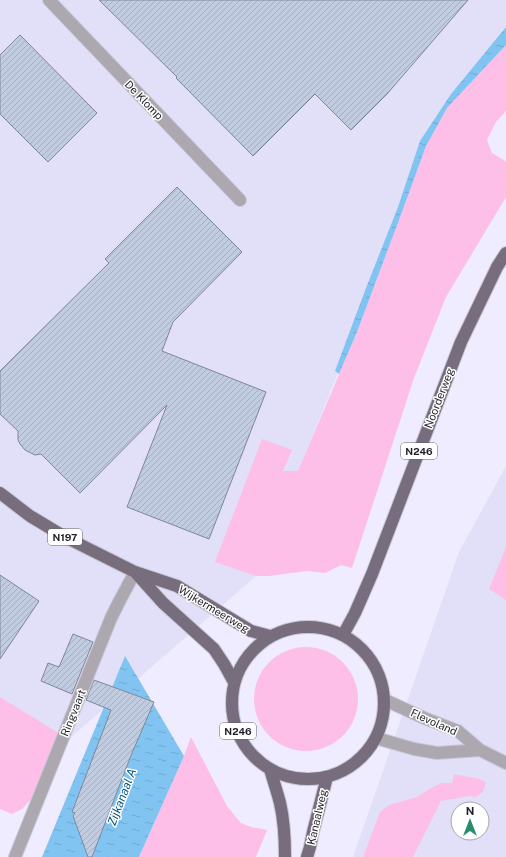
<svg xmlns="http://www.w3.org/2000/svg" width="506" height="857" viewBox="0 0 506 857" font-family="'Public Sans',sans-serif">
<defs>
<pattern id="water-ripples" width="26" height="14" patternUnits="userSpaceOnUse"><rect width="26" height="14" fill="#81c4f1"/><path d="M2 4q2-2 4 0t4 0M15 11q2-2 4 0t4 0" fill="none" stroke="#6fa8cf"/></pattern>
<pattern id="building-hatch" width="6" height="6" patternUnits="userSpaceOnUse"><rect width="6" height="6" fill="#c2cce0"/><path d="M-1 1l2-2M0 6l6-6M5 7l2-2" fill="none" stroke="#a6afc0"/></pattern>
</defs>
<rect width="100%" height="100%" fill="#eeecfe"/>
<!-- built -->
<path fill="#e2e0f8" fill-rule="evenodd" d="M0 0H506V26L440 120 256 576 0 799Z
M506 466V857H353L459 552ZM458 809H482V833H458Z"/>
<!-- green -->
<path fill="#fdbfe7" d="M506 45V111L496 122 487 140 492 153 504 160 506 162V197L446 297 414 378 352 568 341 565 325 573 307 571 269 576H256L215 562 262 439 292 450 283 471H298L357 332 399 220 426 146 447 108Z
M506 547V600L489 589Z
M254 699a52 52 0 1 1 104 0a52 52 0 1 1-104 0Z
M0 697 60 734 33 797 22 809 12 814 0 809Z
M191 737 227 806 235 816 241 823 251 827 267 830 256 857H139L184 756Z
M454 774 480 779 486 782 483 792 476 797 471 796 441 801 413 857H363L380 812 389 805 417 797 431 788 442 783H452Z"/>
<!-- water -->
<path fill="url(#water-ripples)" d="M506 27V45L447 108 426 146 399 220 357 332 339 374 335 371 366 288 398 207 420 141 451 94Z
M125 656 184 756 139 857H42Z"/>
<!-- building -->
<path fill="url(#building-hatch)" stroke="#7e879a" d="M99 0H468L387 94 351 130 315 94 253 156 176 78 177 77Z
M20 35 97 113 48 162 0 114V55Z
M177 187 242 252 173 322 162 351 266 392 209 539 127 507 167 405 80 493 41 454 35 455 25 450 20 444 18 440V431L0 414V371L109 263 105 259Z
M0 575 39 601 0 659Z
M73 634 93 642 72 694 41 681 48 663 59 667Z
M94 680 154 702 132 753 92 857H88L73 816 75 813 72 812 111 710 86 700Z"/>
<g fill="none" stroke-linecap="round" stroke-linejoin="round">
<defs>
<path id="minor" d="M49 0 240 200
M385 700 424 718 458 731 480 750 506 763
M376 738 414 749 437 753 480 750
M15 857 111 618 120 600 135 572"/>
<path id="primary" d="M0 493 30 516 65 537 135 572 177 586 251 631 270 636
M136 573 163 603 214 649 224 664 234 682
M232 703a76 76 0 1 1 152 0a76 76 0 1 1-152 0Z
M343 635 355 613 372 574 461 342 497 267 506 253
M270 769C273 780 277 791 280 803 284 820 285 839 285 857
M307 857 310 847 313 832 327 777"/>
</defs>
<!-- minor casing -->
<use href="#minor" stroke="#c9c7d7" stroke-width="14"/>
<!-- primary casing -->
<use href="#primary" stroke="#c9c7d7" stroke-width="14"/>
<!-- minor -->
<use href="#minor" stroke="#ada8b0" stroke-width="12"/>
<!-- primary -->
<use href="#primary" stroke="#776d7c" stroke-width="12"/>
</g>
<g text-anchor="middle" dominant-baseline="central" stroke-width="3" stroke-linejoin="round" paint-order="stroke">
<!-- shield labels -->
<g fill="#fff" stroke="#636268" stroke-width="1">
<rect x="401" y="443" width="36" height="16" rx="3"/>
<rect x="48" y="529" width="34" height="16" rx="3"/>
<rect x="220" y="723" width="36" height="16" rx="3"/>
</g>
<g font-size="10" font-weight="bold" fill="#201f28">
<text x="419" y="451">N246</text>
<text x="65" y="537">N197</text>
<text x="238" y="731">N246</text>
</g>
<!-- street labels -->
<g font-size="11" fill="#201f28" stroke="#fff">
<text transform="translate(144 100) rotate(46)">De Klomp</text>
<text transform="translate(439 398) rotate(-69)">Noorderweg</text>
<text transform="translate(214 609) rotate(31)">Wijkermeerweg</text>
<text transform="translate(73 713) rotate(-68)">Ringvaart</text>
<text transform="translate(434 722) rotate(24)">Flevoland</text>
<text transform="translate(317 817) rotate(-77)">Kanaalweg</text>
</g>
<!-- water labels -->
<g font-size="12" font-style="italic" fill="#005681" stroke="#fff">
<text transform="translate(122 797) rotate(-69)">Zijkanaal A</text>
</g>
</g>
<!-- north arrow -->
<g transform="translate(470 821)"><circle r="19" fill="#ffffff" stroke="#a6a5a9"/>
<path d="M0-3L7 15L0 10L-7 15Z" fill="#288d69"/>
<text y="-6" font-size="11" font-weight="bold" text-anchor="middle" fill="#201f28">N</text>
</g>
</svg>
